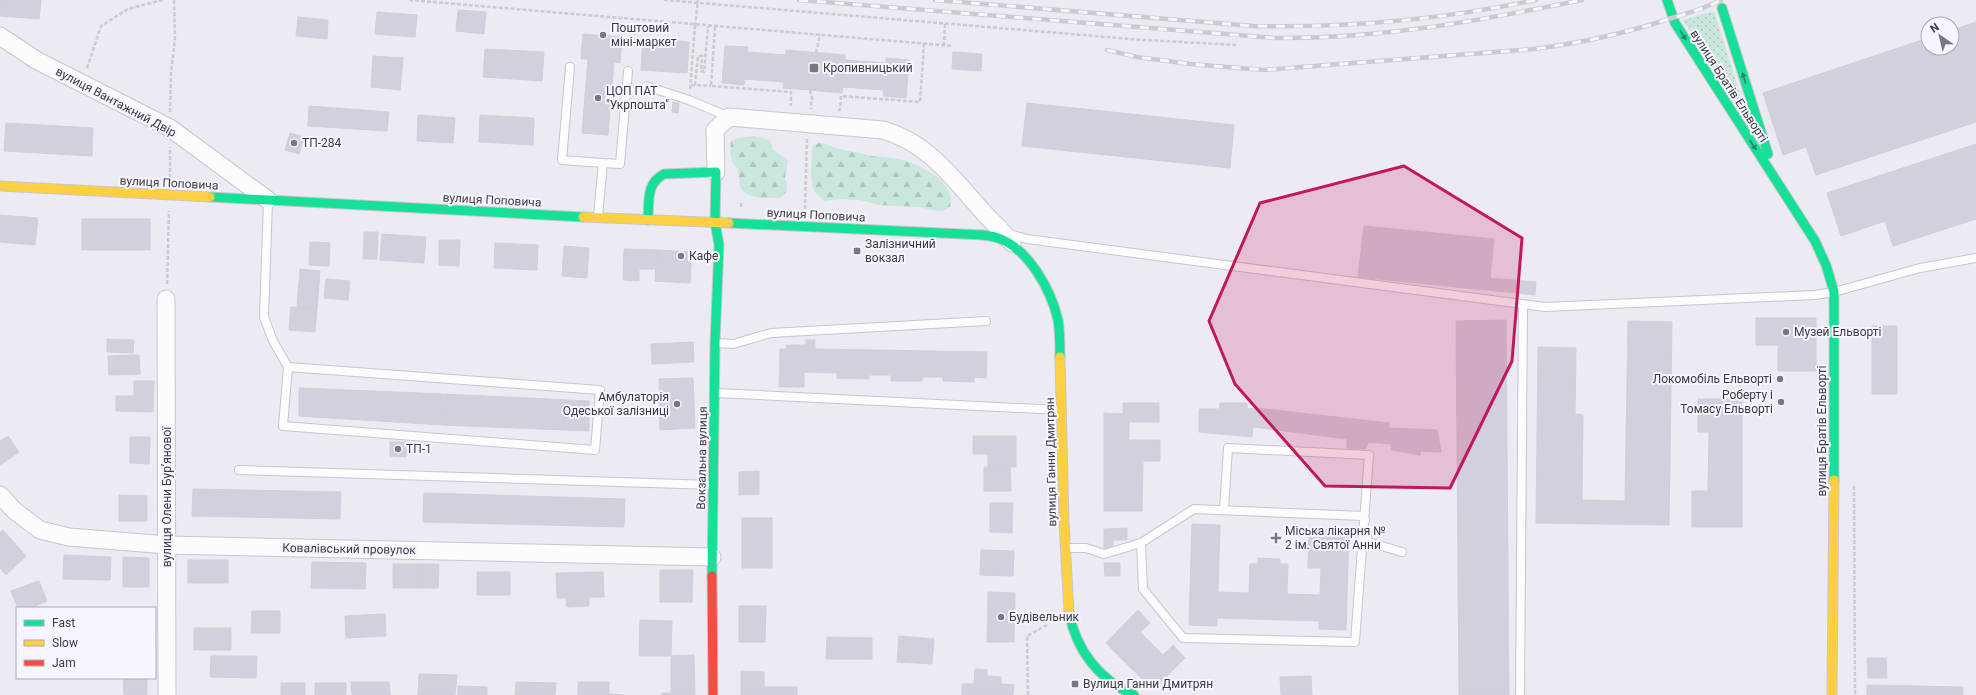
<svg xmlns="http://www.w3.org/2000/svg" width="1976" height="695" viewBox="0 0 1976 695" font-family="Roboto,sans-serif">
<defs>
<pattern id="grass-dots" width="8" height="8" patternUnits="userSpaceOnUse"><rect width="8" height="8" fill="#c9e7dc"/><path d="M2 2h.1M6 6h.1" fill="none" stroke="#aec7be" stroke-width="1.8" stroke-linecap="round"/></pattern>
<pattern id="forest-firs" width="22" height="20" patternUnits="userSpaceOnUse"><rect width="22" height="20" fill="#c9e7dc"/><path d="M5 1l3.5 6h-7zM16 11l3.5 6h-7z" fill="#aec7be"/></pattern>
</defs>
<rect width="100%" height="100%" fill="#eceaf3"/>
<!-- grass -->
<path fill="url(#grass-dots)" d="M1714 11 1745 110 1740 112 1683 20Z"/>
<!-- forest -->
<path fill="url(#forest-firs)" d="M754 136 770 140 773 150 787 159 788 162 785 177 787 186 786 193 781 197C771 199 750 199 742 190 738 185 739 175 738 169 729 160 730 153 731 141L738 138Z
M819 143C826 143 830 146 836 148 848 151 861 153 872 156 882 158 893 157 903 160 922 165 957 184 950 207L943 211 932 210 920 207 879 205 859 200 839 199 825 201C821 198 816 194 814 190 809 179 812 157 813 145Z"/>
<!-- building -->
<path fill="#d2d0dc" stroke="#d0cfd6" d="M0 0H41L39 19 0 16Z
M458 10 486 12 484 34 456 31Z
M377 12 417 15 415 37 375 34Z
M298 17 328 20 327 39 296 36Z
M1976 22V122L1816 175 1806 147 1783 155 1763 93 1928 38V48H1952V30Z
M583 34 622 37 620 63 614 62 608 135 582 133 588 59H581Z
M643 38 689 42 687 73 641 70Z
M725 46 748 47 747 52 786 55V50L845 55V60L886 63V58L909 60 906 98 883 96 884 90 843 87 842 93 810 90 783 88 784 82 745 79 744 85 722 83Z
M485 49 544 52 542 81 483 77Z
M953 52 982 54 981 71 952 69Z
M373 56 403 58 400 90 371 87Z
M673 102 679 103 678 113 672 112Z
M1027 103 1234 125 1230 168 1022 146Z
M309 106 389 112 387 131 308 126Z
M418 115 455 118 453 143 417 141Z
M480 115 534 118 533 145 479 142Z
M6 123 93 128 92 156 4 151Z
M290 133 304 137 299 154 285 150Z
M1976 144V219L1893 246 1885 221 1841 236 1827 193Z
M0 215 38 218 35 245 0 242Z
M82 219H150V250H82Z
M1364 226 1494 239 1490 278 1536 282 1535 295 1358 277Z
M364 232H378L377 259H363Z
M382 234 426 237 424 263 380 260Z
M439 240H460L459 266 439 265Z
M310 242 330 243 329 266 309 265Z
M495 243 538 245 537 270 494 268Z
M564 246 589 248 587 278 562 276Z
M624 249 657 250 656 269H639V281L623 280Z
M657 250 692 252 690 283 655 281Z
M300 269 320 271 317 309 297 307Z
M326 279 350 281 348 300 324 298Z
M291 307 317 309 315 332 289 330Z
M1756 318H1816V371H1778V345H1756Z
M1506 320 1509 695H1459L1456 321Z
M1628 321 1672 322 1669 525 1536 523 1538 347 1576 348 1575 414 1583 415 1582 500 1625 501Z
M1872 326H1897V394H1872Z
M107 339 134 340 133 353 107 352Z
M806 340H815V349L987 352 986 378 974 377V382L943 381V377H922V381H891V375H869V379L837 378V373L804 372V387H779L780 349H786V345H806Z
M693 342 694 362 652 364 651 344Z
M139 355 140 374 109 375 108 356Z
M693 378 695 428 660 430 659 379Z
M134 381H154L153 412 116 411V396H134Z
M299 388 443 394 442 425 299 416Z
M444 394 589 401V431L443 425Z
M1698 399H1742V527H1692V491H1708L1709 432H1698Z
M1123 403H1159V422H1129V440H1160V461H1143L1142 511H1104V413L1123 414Z
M1220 403H1247V409L1256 408 1389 423V428L1437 430 1441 452 1421 451 1420 455 1392 450 1391 444 1368 442 1366 449 1347 448V439L1253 427 1252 437 1199 432V409H1219Z
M8 436 19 452 0 465V441Z
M973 436H1016V467H988V454H973Z
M130 437H150L149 464 130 463Z
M390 442H407L406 457 390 456Z
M984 467H1010L1011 491H984Z
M759 471V494L739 495V472Z
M193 489 341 492 340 519 192 516Z
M424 493 625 499 624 527 423 522Z
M119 495 147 496V521H119Z
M990 503H1013L1012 533 990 532Z
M742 518H772V568H742Z
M1192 524 1220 525 1218 592 1249 593 1250 564H1258V558L1280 559V564H1288L1287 594 1320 595 1321 568H1308L1309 530 1349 529 1346 630 1319 629V621L1217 618V626L1189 625Z
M1127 528V540H1113V548H1104V529Z
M3 530 26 556 6 575 0 568V533Z
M981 550 1014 551 1013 576 980 575Z
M64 555 111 557 110 580 63 579Z
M123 557 149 558V587H123Z
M188 560H228V583H188Z
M312 562 366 563 365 589 311 588Z
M1104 563H1120V576H1105Z
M393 564H419V588H393Z
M419 564H439L438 588H419Z
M660 570H693L692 602H660Z
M477 572H510V595H477Z
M603 572 604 597H589V606L567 607 566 598H557L556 573Z
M39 581 47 601 30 608H18L11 591Z
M988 592 1015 593 1014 642H987Z
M739 606H766L765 642H739Z
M1138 610 1150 623 1140 632 1163 655 1173 645 1185 658 1153 690 1106 643Z
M252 611H280V633H251Z
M385 614 386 636 346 638 345 616Z
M640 620 672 621 671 656H639Z
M194 628H231V650H194Z
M899 636 934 639 932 664 897 662Z
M827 637 872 638V659H826Z
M694 655 695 695H662V693H671V656Z
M211 656H257L256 678 210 677Z
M1867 658H1886L1887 678H1868Z
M975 669 987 670V676L1001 677V684L1014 685 1013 695H962V684H974Z
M741 671 764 672V687H797V695H741Z
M419 674 457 675 455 695H418Z
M1311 676 1312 695H1281L1280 677Z
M123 678H147V695H124Z
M351 682H389L390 695H352Z
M516 682 556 683 555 695H515Z
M578 682H609V694L624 695H578Z
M281 683H305V695H281Z
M315 683H346V695H315Z
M1867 685 1963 687V695H1867Z
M458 686 487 687V695H458Z"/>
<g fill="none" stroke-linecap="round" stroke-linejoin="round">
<defs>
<path id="lane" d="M570 67 562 160 603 163 598 216
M646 86 689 100 729 117
M603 163 620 164 628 71
M268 201 264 317 273 341 288 367 283 426 595 450 600 390 288 367
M1009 234 1027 239 1545 307 1815 295 1834 292 1920 268 1976 258
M716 343 733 344 771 333 986 321
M716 393 1061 410
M239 470 713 485
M1366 532 1368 542 1402 552
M1141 543 1143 589 1183 638 1355 642 1369 455 1228 448 1224 510
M1065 548H1086L1104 554 1141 543 1194 509 1364 516 1365 520
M1520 695 1523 304"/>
<path id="street" d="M0 36 36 60 170 128 268 200
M716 172 715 130 729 117 883 130C929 143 954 180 985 214 994 224 1004 232 1012 243
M166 299 167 695
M0 495 15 511 40 530 69 537 167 545 712 557"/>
<path id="fast" d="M1667 0 1675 23 1815 241 1826 265 1834 292V480
M1722 8 1768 154
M210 197 583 217
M648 220C649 202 646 183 664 174L716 172 715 222 719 245 715 343 712 576
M729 223 983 235C988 236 993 236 998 238 1029 249 1051 290 1058 320 1060 332 1060 345 1060 357
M1069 612C1076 650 1099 680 1134 695"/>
<path id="slow" d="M0 186 210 197
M583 217 729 223
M1060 357 1064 522 1069 612
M1832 695 1834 480"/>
<path id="jam" d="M712 576 713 695"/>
</defs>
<!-- lane casing -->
<use href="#lane" stroke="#c7c6cd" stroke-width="10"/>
<!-- street casing -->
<use href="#street" stroke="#c7c6cd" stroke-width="19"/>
<!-- fast casing -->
<use href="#fast" stroke="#c7c6cd" stroke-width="11"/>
<!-- slow casing -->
<use href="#slow" stroke="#c7c6cd" stroke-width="11"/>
<!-- jam casing -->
<use href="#jam" stroke="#c7c6cd" stroke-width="11"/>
<!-- path -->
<path stroke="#cccbce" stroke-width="2.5" stroke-dasharray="4 2" stroke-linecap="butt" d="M409 0 953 46
M664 0 1143 40 1238 45
M715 27 711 86 791 92V106
M944 46 945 24
M816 53 820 35
M87 68 101 26 128 9 163 0
M691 85 711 86
M695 85 698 56H702L701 71 704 72 708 26
M690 89 695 26
M810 90 812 97 811 109
M838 110H840L841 96 920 102 924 44
M170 112 171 72 175 40 174 0
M170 178V147
M741 207V201
M805 209 807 138
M167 284 169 211
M1854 486 1855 695
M1028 695 1027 636 1047 625"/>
<!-- lane -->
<use href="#lane" stroke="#fcfcfd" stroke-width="8"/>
<!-- street -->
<use href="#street" stroke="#fcfcfd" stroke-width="17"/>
<!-- fast -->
<use href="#fast" stroke="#16e098" stroke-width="9"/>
<!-- slow -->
<use href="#slow" stroke="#ffcf43" stroke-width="9"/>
<!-- jam -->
<use href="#jam" stroke="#f24e42" stroke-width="9"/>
<defs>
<path id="rail" d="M799 0 1274 38C1381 39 1478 21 1582 0
M935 0 1253 26C1350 28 1440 20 1536 0
M1107 50 1137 57 1190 64 1264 70 1534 49C1581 43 1627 33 1672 18 1689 13 1706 8 1721 0"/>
</defs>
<!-- rail casing -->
<use href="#rail" stroke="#cbcacd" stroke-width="4.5"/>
<!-- rail -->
<use href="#rail" stroke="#f7f5ff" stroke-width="3" stroke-dasharray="9" stroke-linecap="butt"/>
<!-- path-bridge -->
<path stroke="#cccbce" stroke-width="2.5" stroke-dasharray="4 2" stroke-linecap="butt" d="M695 26 698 0"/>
</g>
<!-- one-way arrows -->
<defs><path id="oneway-solid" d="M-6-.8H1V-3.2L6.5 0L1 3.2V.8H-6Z"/></defs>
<g fill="#2b8568">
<use href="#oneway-solid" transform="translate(1683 35) rotate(59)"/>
<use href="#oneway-solid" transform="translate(1744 78) rotate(-107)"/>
<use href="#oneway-solid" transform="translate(1753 145) rotate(57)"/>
</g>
<!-- marked area -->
<path fill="#c2185b" fill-opacity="0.2" stroke="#c2185b" stroke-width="3" stroke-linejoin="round" d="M1404 166 1522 238 1512 361 1450 488 1325 486 1235 384 1209 321 1260 203Z"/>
<!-- markers -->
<g fill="#7a787f" stroke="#f7f5ff" stroke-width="1.5">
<circle cx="603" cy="35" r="4"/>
<rect x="809" y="63" width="10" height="10" rx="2"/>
<circle cx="598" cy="98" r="4"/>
<circle cx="294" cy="143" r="4"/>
<rect x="853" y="247" width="8" height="8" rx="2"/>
<circle cx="681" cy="256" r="4"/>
<circle cx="1786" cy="332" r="4"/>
<circle cx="1780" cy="379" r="4"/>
<circle cx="1781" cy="402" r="4"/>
<circle cx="677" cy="404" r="4"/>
<circle cx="398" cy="449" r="4"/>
<path d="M1274 532h4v4h4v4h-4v4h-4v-4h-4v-4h4z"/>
<circle cx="1001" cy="617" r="4"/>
<rect x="1071" y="680" width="8" height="8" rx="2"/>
</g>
<g text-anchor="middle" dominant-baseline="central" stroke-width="4" stroke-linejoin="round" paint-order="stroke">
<!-- poi labels -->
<g font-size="12" fill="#3c3a41" stroke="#f7f5ff" text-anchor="start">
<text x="611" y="28">Поштовий<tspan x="611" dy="14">міні-маркет</tspan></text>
<text x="823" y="68">Кропивницький</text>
<text x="606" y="91">ЦОП ПАТ<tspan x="606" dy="14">"Укрпошта"</tspan></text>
<text x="302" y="143">ТП-284</text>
<text x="865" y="244">Залізничний<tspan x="865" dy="14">вокзал</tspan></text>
<text x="689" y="256">Кафе</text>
<text x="1794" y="332">Музей Ельворті</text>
<text x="1772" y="379" text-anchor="end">Локомобіль Ельворті</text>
<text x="1773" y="395" text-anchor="end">Роберту і<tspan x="1773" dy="14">Томасу Ельворті</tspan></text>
<text x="669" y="397" text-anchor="end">Амбулаторія<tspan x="669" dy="14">Одеської залізниці</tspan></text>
<text x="406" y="449">ТП-1</text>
<text x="1285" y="531">Міська лікарня №<tspan x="1285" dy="14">2 ім. Святої Анни</tspan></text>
<text x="1009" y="617">Будівельник</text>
<text x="1083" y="684">Вулиця Ганни Дмитрян</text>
</g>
<!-- street labels -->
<g font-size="12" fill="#3c3a41" stroke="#f7f5ff">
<text transform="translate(1729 86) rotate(57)">вулиця Братів Ельворті</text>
<text transform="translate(116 102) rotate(28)">вулиця Вантажний Двір</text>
<text transform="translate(169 183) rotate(3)">вулиця Поповича</text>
<text transform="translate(492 200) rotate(3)">вулиця Поповича</text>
<text transform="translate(816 215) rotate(3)">вулиця Поповича</text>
<text transform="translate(1822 431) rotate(-90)">вулиця Братів Ельворті</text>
<text transform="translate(702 458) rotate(-89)">Вокзальна вулиця</text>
<text transform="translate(1051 462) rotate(-91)">вулиця Ганни Дмитрян</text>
<text transform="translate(167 497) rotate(-90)">вулиця Олени Бурʼянової</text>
<text transform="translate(349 549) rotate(1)">Ковалівський провулок</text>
</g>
</g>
<!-- legend -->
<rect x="16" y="607" width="140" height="72" fill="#f7f5ff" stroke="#acaab3"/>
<rect x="24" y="620" width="20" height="6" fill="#16e098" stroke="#acaab3"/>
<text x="52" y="627" font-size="12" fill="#3c3a41">Fast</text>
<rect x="24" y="640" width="20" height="6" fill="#ffcf43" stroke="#acaab3"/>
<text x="52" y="647" font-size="12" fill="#3c3a41">Slow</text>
<rect x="24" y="660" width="20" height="6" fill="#f24e42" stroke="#acaab3"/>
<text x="52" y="667" font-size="12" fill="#3c3a41">Jam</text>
<!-- north arrow -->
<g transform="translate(1940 36) rotate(326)"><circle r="19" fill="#f7f5ff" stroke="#acaab3"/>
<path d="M0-3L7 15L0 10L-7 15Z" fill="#7a787f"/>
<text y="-6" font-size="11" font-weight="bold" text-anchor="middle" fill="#3c3a41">N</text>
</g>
</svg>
